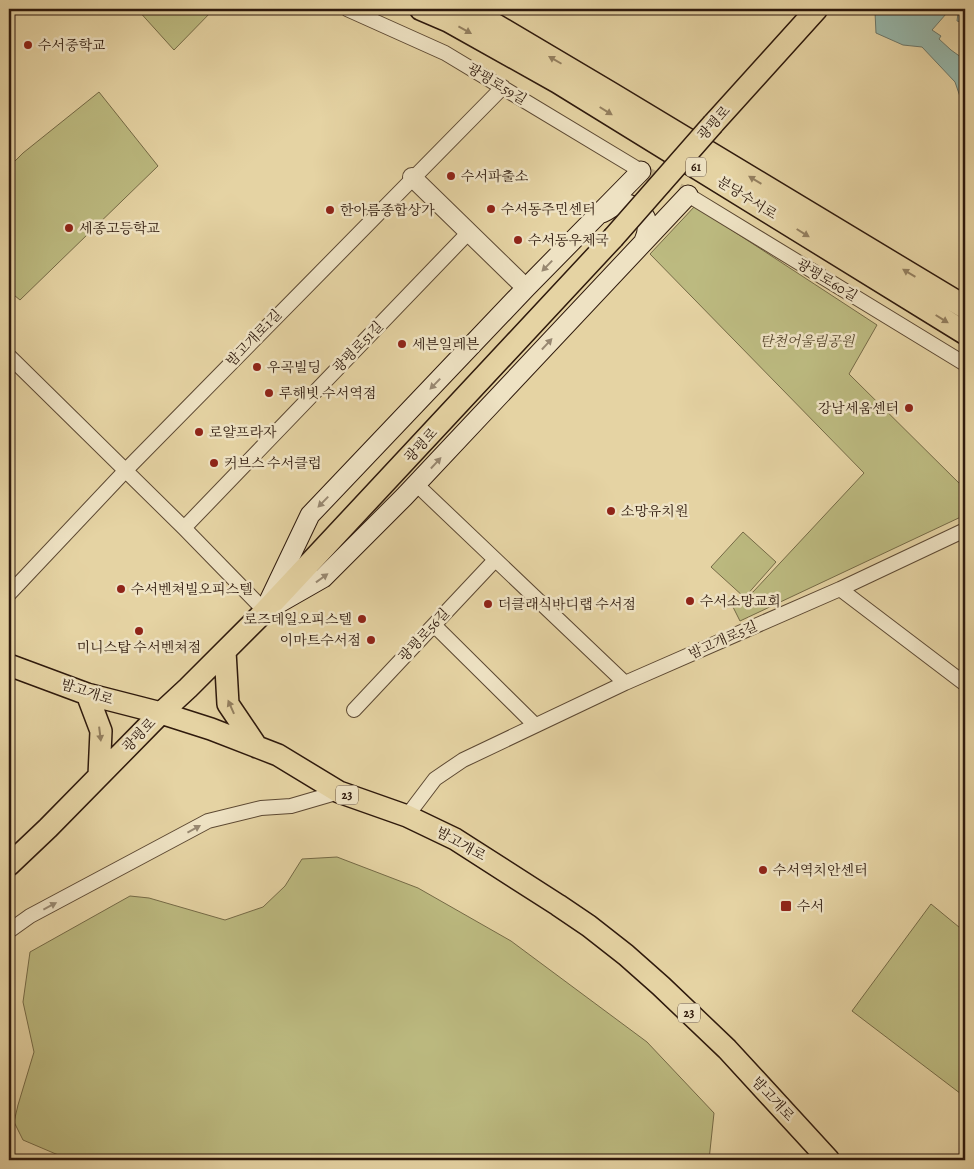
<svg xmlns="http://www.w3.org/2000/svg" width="974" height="1169" viewBox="0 0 974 1169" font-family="Alegreya,'Noto Serif KR',serif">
<rect width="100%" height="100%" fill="#e5d3a3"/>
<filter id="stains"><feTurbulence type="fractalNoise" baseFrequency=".004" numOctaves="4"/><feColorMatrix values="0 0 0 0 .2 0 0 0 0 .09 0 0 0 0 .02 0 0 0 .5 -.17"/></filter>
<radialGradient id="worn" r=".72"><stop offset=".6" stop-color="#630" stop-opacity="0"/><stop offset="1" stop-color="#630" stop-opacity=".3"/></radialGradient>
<!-- green -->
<path fill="#bcba80" stroke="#756a46" d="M137 9H214L174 50Z
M99 92 158 166 20 300 9 291V167L23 153Z
M695 206 877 325 849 374 965 489V515L740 621 732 605 744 597 711 567 743 532 776 562 745 597 753 592 864 473 650 254Z
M337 857 418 888 511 941 647 1042 714 1113 709 1160H70L23 1140 14 1122 18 1105 34 1052 23 1002 30 952 130 896 149 898 225 920 263 907 285 886 302 859Z
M931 904 965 932V1097L852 1011Z"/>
<!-- water -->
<path fill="#96b7ab" stroke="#6c786b" d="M873 9H965V23L957 21 958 13 951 11 946 14 932 30 941 36 939 39 951 50 965 60V111L955 82 922 47 903 45 876 33 875 12Z"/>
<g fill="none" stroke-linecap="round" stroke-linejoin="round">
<!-- minor-tunnel -->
<path stroke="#c0ae85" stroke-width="14" stroke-dasharray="14 7" stroke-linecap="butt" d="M641 171 688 195"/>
<defs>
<path id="minor" d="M347 9 445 53 641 171
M688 195 965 364
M9 356 184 528 265 611
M416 484 625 683
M184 528 469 232
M840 589 965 684
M9 594 126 470 503 87
M434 625 535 725
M354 710 495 560
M407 816 435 779 463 760 625 683 840 589 965 530
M9 931 30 916 208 821 261 808 291 806 339 792"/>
<path id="tertiary" d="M412 177 526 288"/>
<path id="secondary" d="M602 213C607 211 614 205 619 204 635 202 649 214 647 230 647 234 645 238 644 241
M268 603 310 515 526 288 641 171
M274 606 323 578 404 497 688 195"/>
<path id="primary" d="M713 124 817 9
M225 651 228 704 257 747
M9 665 87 694 161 713 211 729 278 755 339 792 407 816 455 839 558 905 589 926 626 955 661 986 727 1049 829 1160
M87 694 101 731 99 776
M9 865 48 828 161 713 188 688 265 611 613 238"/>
<path id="trunk" d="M421 9 449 21 558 82 965 333
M463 9 485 19 610 93 965 307"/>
</defs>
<!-- minor casing -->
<use href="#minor" stroke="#5c4832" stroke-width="16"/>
<!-- tertiary casing -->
<use href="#tertiary" stroke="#5c4832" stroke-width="20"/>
<!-- secondary casing -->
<use href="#secondary" stroke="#2e190c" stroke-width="21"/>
<!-- primary casing -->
<use href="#primary" stroke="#2e190c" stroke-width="24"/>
<!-- trunk casing -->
<use href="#trunk" stroke="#2e190c" stroke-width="25"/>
<!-- minor -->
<use href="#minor" stroke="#eee2c3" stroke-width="14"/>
<!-- tertiary -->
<use href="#tertiary" stroke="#eee2c3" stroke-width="18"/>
<!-- secondary -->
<use href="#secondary" stroke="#eee2c3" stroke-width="19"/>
<!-- primary -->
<use href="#primary" stroke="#e5d3a3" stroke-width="21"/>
<!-- trunk -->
<use href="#trunk" stroke="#e5d3a3" stroke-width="22"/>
<defs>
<path id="primary-bridge" d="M613 238 713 124"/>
</defs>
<!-- primary-bridge casing -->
<use href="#primary-bridge" stroke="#2e190c" stroke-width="24" stroke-linecap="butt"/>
<!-- primary-bridge -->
<use href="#primary-bridge" stroke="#e5d3a3" stroke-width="21"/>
</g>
<!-- one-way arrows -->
<defs><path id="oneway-solid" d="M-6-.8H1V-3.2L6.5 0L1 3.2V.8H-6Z" transform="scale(1.25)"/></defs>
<g fill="#937f5f">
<use href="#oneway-solid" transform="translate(465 30) rotate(29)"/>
<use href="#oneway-solid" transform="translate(555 60) rotate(-150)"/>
<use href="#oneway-solid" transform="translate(606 111) rotate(32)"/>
<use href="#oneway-solid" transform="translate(755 180) rotate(-149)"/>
<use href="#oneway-solid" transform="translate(803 233) rotate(32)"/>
<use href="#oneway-solid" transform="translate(909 273) rotate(-149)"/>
<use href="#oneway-solid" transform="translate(942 319) rotate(32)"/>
<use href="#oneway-solid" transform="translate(231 707) rotate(-114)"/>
<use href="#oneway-solid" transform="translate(100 734) rotate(83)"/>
</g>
<g fill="#988871">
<use href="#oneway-solid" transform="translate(547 266) rotate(134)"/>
<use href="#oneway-solid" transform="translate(547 344) rotate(-47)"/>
<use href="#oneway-solid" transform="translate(435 384) rotate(134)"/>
<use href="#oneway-solid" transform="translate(436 463) rotate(-47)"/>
<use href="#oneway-solid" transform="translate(323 502) rotate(134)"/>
<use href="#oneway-solid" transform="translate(322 578) rotate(-36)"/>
<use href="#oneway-solid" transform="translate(194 829) rotate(-29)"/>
<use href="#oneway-solid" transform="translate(50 906) rotate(-28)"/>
</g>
<!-- markers -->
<g fill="#8f2418" stroke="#eee2c3" stroke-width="2">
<circle cx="28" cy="45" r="5"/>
<circle cx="451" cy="176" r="5"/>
<circle cx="491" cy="209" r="5"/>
<circle cx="330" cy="210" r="5"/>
<circle cx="69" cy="228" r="5"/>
<circle cx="518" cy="240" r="5"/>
<circle cx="402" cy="344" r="5"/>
<circle cx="257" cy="367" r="5"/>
<circle cx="269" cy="393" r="5"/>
<circle cx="909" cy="408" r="5"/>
<circle cx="199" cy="432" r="5"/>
<circle cx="214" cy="463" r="5"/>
<circle cx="611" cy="511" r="5"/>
<circle cx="121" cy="589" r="5"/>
<circle cx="690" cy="601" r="5"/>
<circle cx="488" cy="604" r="5"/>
<circle cx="362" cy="619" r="5"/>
<circle cx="139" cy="631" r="5"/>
<circle cx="371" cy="640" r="5"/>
<circle cx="763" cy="870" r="5"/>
<rect x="780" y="900" width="12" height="12" rx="2.5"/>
</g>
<g text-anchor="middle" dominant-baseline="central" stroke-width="5" stroke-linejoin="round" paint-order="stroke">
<!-- shield labels -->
<g fill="#eee2c3" stroke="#685543" stroke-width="1">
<rect x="686" y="157.5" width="20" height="19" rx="4"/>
<rect x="336" y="785.5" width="22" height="19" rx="4"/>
<rect x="678" y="1003.5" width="22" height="19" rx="4"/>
</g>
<g font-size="12" font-weight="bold" fill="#2e190c">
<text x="696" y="167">61</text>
<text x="347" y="795">23</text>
<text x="689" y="1013">23</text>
</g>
<!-- poi labels -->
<g font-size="14" fill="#2e190c" stroke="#eee2c3" text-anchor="start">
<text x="38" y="45">수서중학교</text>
<text x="461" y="176">수서파출소</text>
<text x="501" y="209">수서동주민센터</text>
<text x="340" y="210">한아름종합상가</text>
<text x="79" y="228">세종고등학교</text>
<text x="528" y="240">수서동우체국</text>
<text x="412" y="344">세븐일레븐</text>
<text x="267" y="367">우곡빌딩</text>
<text x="279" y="393">루해빗 수서역점</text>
<text x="899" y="408" text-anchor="end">강남세움센터</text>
<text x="209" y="432">로얄프라자</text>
<text x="224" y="463">커브스 수서클럽</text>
<text x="621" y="511">소망유치원</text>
<text x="131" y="589">수서벤쳐빌오피스텔</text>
<text x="700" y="601">수서소망교회</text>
<text x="498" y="604">더클래식바디랩 수서점</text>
<text x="352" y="619" text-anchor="end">로즈데일오피스텔</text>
<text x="361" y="640" text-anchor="end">이마트수서점</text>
<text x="139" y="647" text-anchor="middle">미니스탑 수서벤쳐점</text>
<text x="773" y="870">수서역치안센터</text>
<text x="797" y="906">수서</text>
</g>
<!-- street labels -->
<g font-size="14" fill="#2e190c" stroke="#eee2c3">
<text transform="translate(497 84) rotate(31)">광평로59길</text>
<text transform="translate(714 123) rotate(-48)">광평로</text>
<text transform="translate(747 198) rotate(32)">분당수서로</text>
<text transform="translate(827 280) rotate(31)">광평로60길</text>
<text transform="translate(254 338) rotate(-46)">밤고개로1길</text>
<text transform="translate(358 347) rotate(-46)">광평로51길</text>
<text transform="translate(421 445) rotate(-47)">광평로</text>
<text transform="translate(424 635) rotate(-47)">광평로56길</text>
<text transform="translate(723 640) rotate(-24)">밤고개로5길</text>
<text transform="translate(87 692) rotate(18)">밤고개로</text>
<text transform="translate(139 735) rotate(-46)">광평로</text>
<text transform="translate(461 844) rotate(29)">밤고개로</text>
<text transform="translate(773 1099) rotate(47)">밤고개로</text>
</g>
<!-- park labels -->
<g font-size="14" font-style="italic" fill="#59492f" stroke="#eee2c3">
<text x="807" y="341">탄천어울림공원</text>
</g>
</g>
<!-- margin -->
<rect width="974" height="1169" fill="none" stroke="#e5d3a3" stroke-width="30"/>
<rect x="10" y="10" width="954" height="1149" fill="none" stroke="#2e190c" stroke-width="2.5"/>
<rect x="15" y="15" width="944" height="1139" fill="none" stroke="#2e190c"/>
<rect width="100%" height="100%" filter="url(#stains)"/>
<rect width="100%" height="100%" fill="url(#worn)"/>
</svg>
